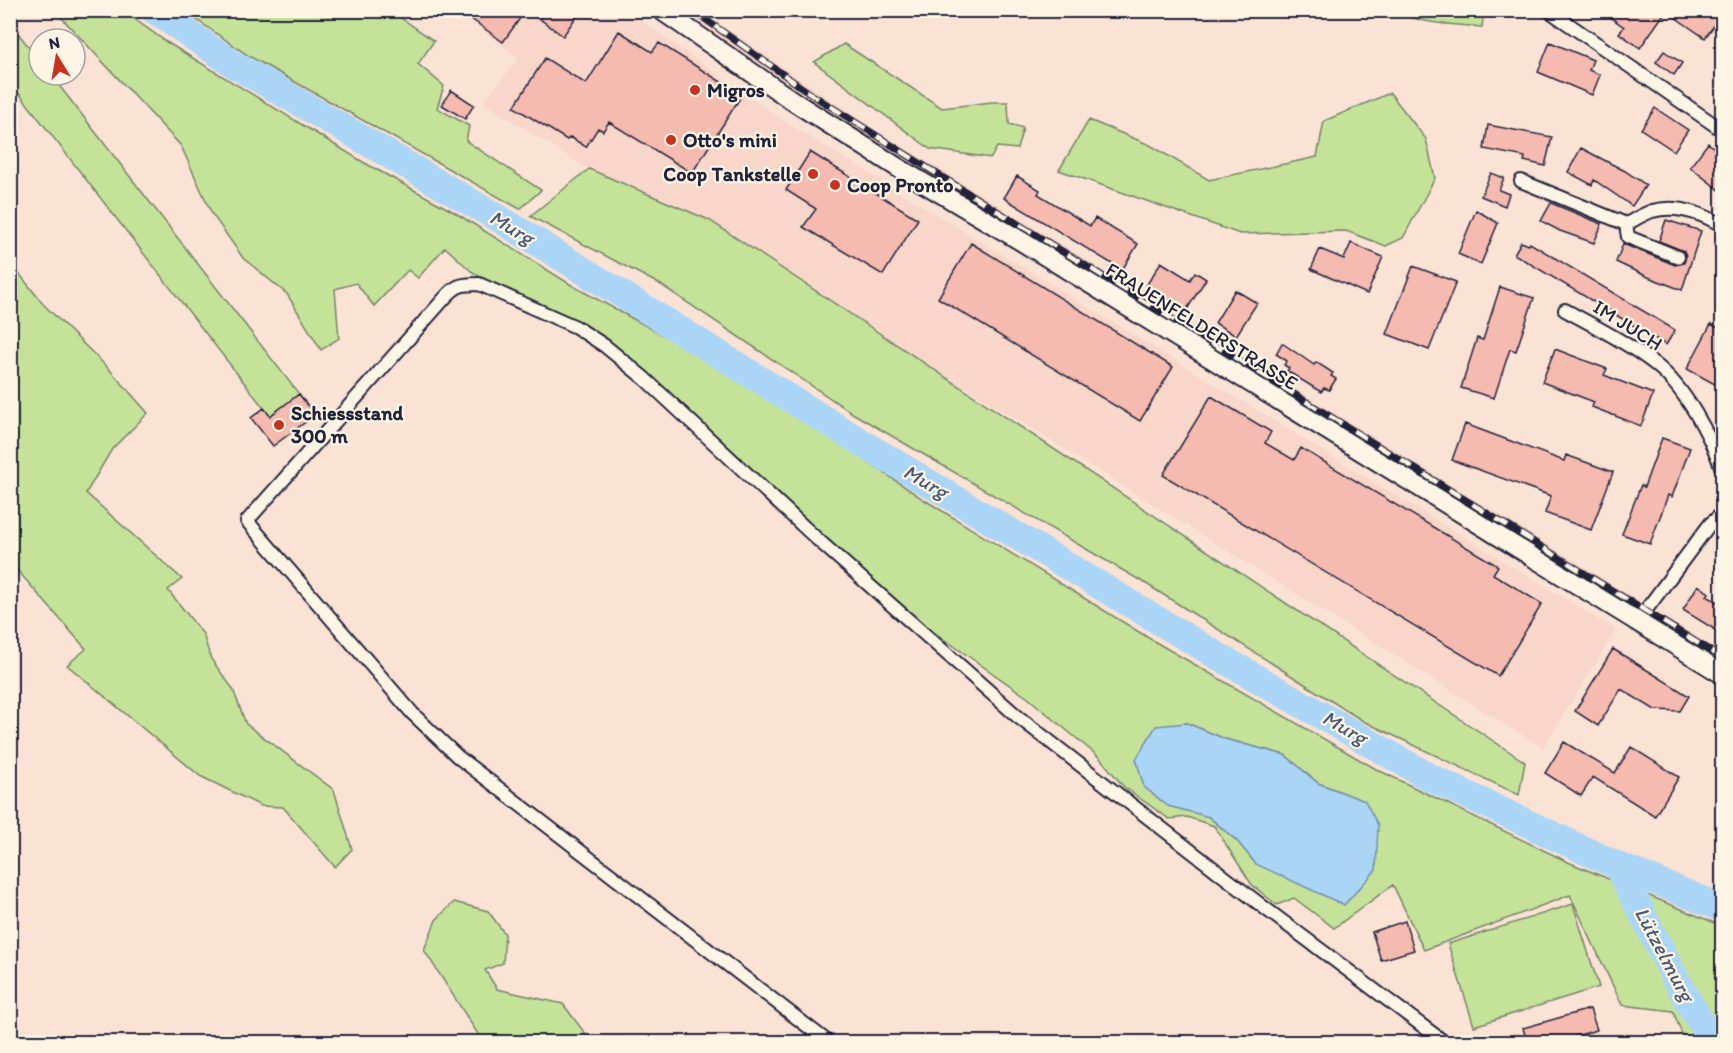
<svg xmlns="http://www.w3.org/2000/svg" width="1733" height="1053" viewBox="0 0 1733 1053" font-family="Itim,sans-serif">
<rect width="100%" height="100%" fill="#fae3d5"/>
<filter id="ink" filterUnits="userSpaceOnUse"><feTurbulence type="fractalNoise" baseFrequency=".0167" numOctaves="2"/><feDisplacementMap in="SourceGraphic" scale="12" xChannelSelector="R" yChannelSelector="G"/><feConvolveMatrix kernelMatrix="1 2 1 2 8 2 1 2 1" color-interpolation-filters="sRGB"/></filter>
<g filter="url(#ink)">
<!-- built -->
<path fill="#f8d7ca" d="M458 11H627L789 124 1616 630 1543 748 926 363 710 220 588 169 483 102 519 58Z
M681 11H701L860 120 1722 652V664L922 170 811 100Z"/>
<!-- green -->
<path fill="#c5e299" stroke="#74826a" stroke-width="1.5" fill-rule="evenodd" d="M58 11H123L168 43 363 162 454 212 573 286 679 344 831 437 923 499 1152 640 1376 769 1568 862 1722 926V1042H1685L1673 1011 1622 1005 1570 895 1424 950 1393 885 1334 928 1294 898 1277 905 1252 885 1214 826 1187 817 1169 819 1124 787 1100 758 1028 698 891 602 644 370 607 339 587 327 490 283 471 271 445 247 418 278 408 270 374 306 356 283 335 289 339 338 321 350 287 294 243 258 212 214 181 146 61 17ZM1187 723 1225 739 1285 755 1318 783 1364 801 1256 864 1237 841 1209 817Z
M184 11H391L434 41 418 64 444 86 437 108 469 126 466 141 541 190 520 209 249 56Z
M1397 11H1484L1482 27C1452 24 1423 25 1397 11Z
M10 23 39 60V75H51L299 394 270 416 11 83Z
M844 44 942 108 992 102H1008L1009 124 1023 128 1017 149 997 147 991 158 930 149 814 62Z
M1390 93 1426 139 1435 178 1403 238 1386 246 1346 231 1240 234 1059 170 1089 120 1150 145 1209 180 1317 157 1324 121Z
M589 169 709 220 1525 762 1519 795 1363 721 1148 585 854 414 661 285 530 216Z
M11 263 43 304 109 369 148 413 112 449 86 493 182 579 168 590 203 634 211 659 233 689 246 724 334 790 352 849 335 867 283 807 261 806 200 776 67 665 86 649 11 563Z
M454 902 488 911 505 934 503 963 485 970 497 989 563 1004 587 1036 628 1038 633 1042H483L424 950 436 920Z
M1573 904 1599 987 1474 1026 1448 944Z"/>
<!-- water -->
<path fill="#abd5f6" stroke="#748dab" stroke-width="1.5" d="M1187 723 1225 739 1285 755 1318 783 1365 801 1378 825 1376 870 1344 905 1256 864 1237 841 1209 817 1168 806 1144 787 1136 759 1156 726Z"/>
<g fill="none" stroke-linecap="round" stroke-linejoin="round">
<!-- stream -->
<path stroke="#748dab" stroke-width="4.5" d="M10 298 16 293"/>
<!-- river -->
<path stroke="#abd5f6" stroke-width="28" d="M154 10 235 65 503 221 885 457 1216 655 1429 777 1618 866 1722 908
M1618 866 1675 978 1712 1042"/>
</g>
<!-- building -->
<path fill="#f5bab0" stroke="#22223b" stroke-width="1.5" d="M459 10H526L503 42Z
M546 10H581L563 36 540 19Z
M1600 10H1704L1718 20 1705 38 1666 11 1640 48 1619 33 1624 27Z
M619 31 652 52 659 43 742 95 692 173 609 122 603 131 598 128 586 147 570 137 567 140 514 107 545 58 586 84Z
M1550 42 1593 60 1589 70 1600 75 1592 95 1538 72Z
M1664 51 1682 63 1674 75 1656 62Z
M451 90 474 105 465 119 442 105Z
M1655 108 1688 130 1674 151 1641 129Z
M1488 125 1552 137 1545 166 1524 161 1525 157 1484 149Z
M1708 143 1722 154V192L1690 167Z
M1581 148 1625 171 1646 185 1632 206 1594 180 1592 185 1568 172Z
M810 152 918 219 883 275 803 227 816 209 786 190Z
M1491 173 1504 178 1499 190 1509 194 1505 206 1481 196Z
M1017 176 1040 190 1038 194 1090 226 1095 218 1138 244 1122 270 1004 198Z
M1551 203 1602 224 1594 243 1560 231 1541 221Z
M1476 210 1498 223 1481 264 1458 254Z
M1666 220 1701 231 1682 290 1648 277 1616 262 1623 244 1675 265 1684 263 1686 256 1684 251 1659 241Z
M1521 242 1529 245 1530 243 1675 330 1666 345 1514 254Z
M971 243 1173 367 1140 421 938 298Z
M1351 243 1383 257 1367 294 1311 269 1320 249 1344 259Z
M1161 262 1190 280 1195 272 1206 279 1186 311 1146 286Z
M1413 266 1456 282 1429 350 1387 334Z
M1500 287 1534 298 1516 351 1510 349 1494 398 1461 388 1477 338 1483 340Z
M1235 290 1257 303 1236 336 1215 323Z
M1711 324 1722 330V388L1687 369Z
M1282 343 1314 365 1316 362 1333 373 1331 376 1336 379 1329 390 1324 388 1321 392 1287 371 1289 368 1284 365 1287 361 1276 354Z
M1555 349 1607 369 1604 375 1653 394 1641 426 1592 407 1594 402 1542 382Z
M299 394 315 415 273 446 251 418 264 408 270 416Z
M1211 396 1271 432 1265 443 1294 460 1301 448 1498 566 1493 574 1542 604 1498 676 1163 475Z
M1465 424 1564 461 1566 455 1613 472 1591 530 1545 513 1551 496 1452 460Z
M1662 438 1690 448 1672 497 1668 495 1650 544 1622 534 1641 485 1644 487Z
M1698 585 1709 593 1707 596 1722 605V634L1683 610Z
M1613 649 1689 696 1680 711 1655 710 1621 689 1598 726 1575 711Z
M1564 742 1615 773 1631 747 1679 777 1655 816 1593 777 1581 796 1545 773Z
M1405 921 1414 950 1381 960 1372 932Z
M1590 1009 1597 1030 1554 1042H1527L1523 1028Z"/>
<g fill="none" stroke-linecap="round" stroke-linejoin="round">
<defs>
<path id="street" d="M1548 10 1722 130
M1521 181 1626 224C1634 220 1643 214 1652 211 1677 204 1701 213 1722 225
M1626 224 1628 237 1678 257
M1565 310C1596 327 1628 343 1656 365 1685 388 1710 435 1722 469
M1637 622 1710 524 1722 514
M828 1042 458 757 413 714 247 521 443 300C456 285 460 284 479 284L576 327 605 346 644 378 817 539 1017 716 1266 909 1444 1042"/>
<path id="secondary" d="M661 10 796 103 900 169 1021 241 1722 674"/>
</defs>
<!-- street casing -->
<use href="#street" stroke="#22223b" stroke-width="16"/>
<!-- secondary casing -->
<use href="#secondary" stroke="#22223b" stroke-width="22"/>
<!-- street -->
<use href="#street" stroke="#fcf5e5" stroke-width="12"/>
<!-- secondary -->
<use href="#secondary" stroke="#fcf5e5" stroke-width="18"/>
<defs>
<path id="rail" d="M692 10 814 96 934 172 1722 658"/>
</defs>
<!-- rail casing -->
<use href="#rail" stroke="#22223b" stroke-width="7"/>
<!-- rail -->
<use href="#rail" stroke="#fcf5e5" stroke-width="4.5" stroke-dasharray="14" stroke-linecap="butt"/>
</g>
</g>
<!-- markers -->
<g fill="#c8321e" stroke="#fcf5e5" stroke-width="2">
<circle cx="695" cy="90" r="6"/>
<circle cx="671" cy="140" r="6"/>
<circle cx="813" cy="174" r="6"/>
<circle cx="835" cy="185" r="6"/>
<circle cx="279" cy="425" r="6"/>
</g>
<g text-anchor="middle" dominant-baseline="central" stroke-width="4.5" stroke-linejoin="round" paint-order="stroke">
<!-- poi labels -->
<g font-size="20" font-weight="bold" fill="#22223b" stroke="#fcf5e5" text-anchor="start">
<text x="707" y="90">Migros</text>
<text x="683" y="140">Otto's mini</text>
<text x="801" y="174" text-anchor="end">Coop Tankstelle</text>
<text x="847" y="185">Coop Pronto</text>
<text x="291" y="413">Schiessstand<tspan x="291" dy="23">300 m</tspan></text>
</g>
<!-- street labels -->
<g font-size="20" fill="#22223b" stroke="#fcf5e5">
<text transform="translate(1628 325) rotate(32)">IM JUCH</text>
<text transform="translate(1202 326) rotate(32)">FRAUENFELDERSTRASSE</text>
</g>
<!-- water labels -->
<g font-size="21" font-style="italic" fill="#4b5873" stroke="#fcf5e5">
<text transform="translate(512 227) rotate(31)">Murg</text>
<text transform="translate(926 481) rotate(30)">Murg</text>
<text transform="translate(1345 727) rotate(30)">Murg</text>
<text transform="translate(1665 954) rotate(62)">Lützelmurg</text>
</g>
</g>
<!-- margin -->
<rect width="1733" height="1053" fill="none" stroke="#fcf5e5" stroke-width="36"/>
<rect x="18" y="18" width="1697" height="1017" fill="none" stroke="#22223b" stroke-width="2" filter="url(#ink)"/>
<!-- north arrow -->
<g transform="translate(57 57) rotate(349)"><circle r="28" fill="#fcf5e5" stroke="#a5a1a1" stroke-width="1.5"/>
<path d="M0-4.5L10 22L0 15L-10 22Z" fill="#c8321e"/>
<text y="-9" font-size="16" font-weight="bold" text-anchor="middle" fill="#22223b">N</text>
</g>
</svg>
